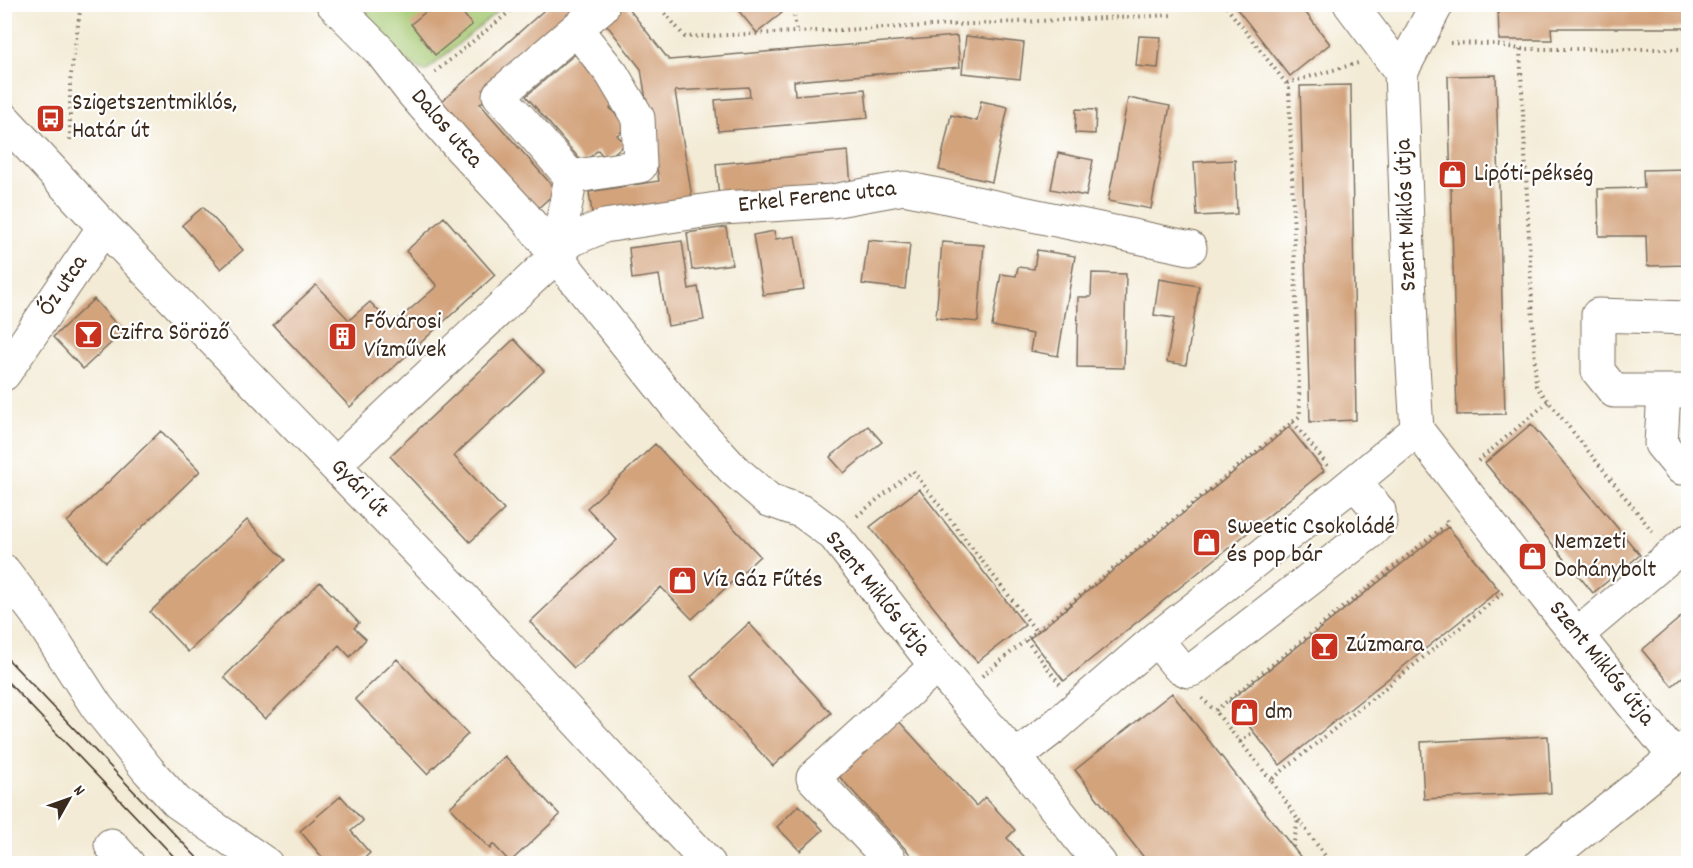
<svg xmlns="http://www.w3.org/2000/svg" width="1693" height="868" viewBox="0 0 1693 868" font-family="Dekko,sans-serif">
<rect width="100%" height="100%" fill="#fff"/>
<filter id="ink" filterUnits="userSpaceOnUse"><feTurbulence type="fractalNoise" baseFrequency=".0167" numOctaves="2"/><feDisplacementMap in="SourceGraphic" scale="12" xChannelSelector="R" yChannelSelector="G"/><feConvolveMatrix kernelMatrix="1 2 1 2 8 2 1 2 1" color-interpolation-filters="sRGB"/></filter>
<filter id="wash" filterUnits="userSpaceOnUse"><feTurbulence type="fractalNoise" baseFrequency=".008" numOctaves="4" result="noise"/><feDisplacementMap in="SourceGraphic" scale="24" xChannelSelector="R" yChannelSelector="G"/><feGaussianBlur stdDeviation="1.35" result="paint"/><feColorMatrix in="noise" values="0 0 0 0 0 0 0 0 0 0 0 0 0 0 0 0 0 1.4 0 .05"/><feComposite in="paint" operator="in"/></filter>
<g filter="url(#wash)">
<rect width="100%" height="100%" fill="#f3ebd5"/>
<!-- green -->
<path fill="#a4c871" stroke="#707948" stroke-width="1.5" d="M347 5H505L425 72 396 56Z"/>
<g id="blocks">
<!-- building -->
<path fill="#d3a37c" d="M435 4H456L472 25 435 55 411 24Z
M551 4H583L587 9 480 104 557 191 535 211 440 103Z
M621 4H625L669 60 957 36 960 67 794 81 795 95 865 89 868 118 718 131 715 100 750 97 749 87 675 91 693 204 593 219 589 192 659 181 641 69 602 19Z
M733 4H775L782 13 757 33Z
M1233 4H1299L1330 44 1290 76Z
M1498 4H1688V28H1551L1552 40H1499Z
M966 36 1024 43 1020 79 962 73Z
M1139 36 1161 37 1158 68 1136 66Z
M575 54 616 103 610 108 627 127 617 135 625 144 606 160 598 150 583 163 526 96Z
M1496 75 1505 414 1457 415 1448 76Z
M1351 85 1356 420 1310 422 1300 86Z
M1128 98 1170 106 1151 209 1108 201Z
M981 101 1008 107 992 182 939 170 951 115 977 121Z
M1076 109 1096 110 1095 134 1075 133Z
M848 151 851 186 719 199 716 164Z
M1058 153 1093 160 1086 196 1051 189Z
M1235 160 1237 214 1197 216 1194 162Z
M1688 169V265L1647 266 1646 236H1599L1598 189 1644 188 1643 170Z
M203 207 243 250 221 269 182 225Z
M444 217 495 275 350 407 273 325 316 285 349 320 370 302 392 325 437 286 406 251Z
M726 227 732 264 692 270 687 233Z
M774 231 776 239 795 236 804 289 763 295 753 235Z
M868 240 910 244 905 289 862 284Z
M682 241 689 289 698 287 704 320 668 326 659 275 632 279 629 248Z
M942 242 984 245 978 322 936 318Z
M1037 250 1075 256 1058 356 1030 351 1033 334 992 326 1001 274 1016 276 1018 267 1034 269Z
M1092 273 1126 274 1124 368 1077 367 1078 297H1091Z
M1159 279 1199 286 1186 365 1167 362 1174 318 1154 315Z
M94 299 123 332 83 369 53 337Z
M514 339 544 371 454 456 504 510 470 542 390 456Z
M1531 424 1640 555 1593 593 1485 463Z
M868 426 882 442 844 473 830 457Z
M1289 427 1324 471 1064 681 1030 638Z
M161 431 200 471 106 562 67 522Z
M655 444 760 556 692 619 661 587 574 668 530 622 617 540 587 508Z
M919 489 1025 625 977 662 870 527Z
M247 520 285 560 188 652 150 612Z
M1448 527 1499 590 1280 765 1229 701Z
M320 582 359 623 354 628 366 639 350 657 339 645 265 719 224 677Z
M1688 611V672L1672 686 1642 650Z
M749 623 831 713 773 766 691 677Z
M397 659 468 734 427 774 355 699Z
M1172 693 1177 700 1306 864H1149L1075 770Z
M897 719 976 806 985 797 1015 830 1007 838 1031 864H919L837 774Z
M1548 736 1551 793 1424 799 1421 742Z
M505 756 560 815 510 862 493 844 490 849 450 807Z
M341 796 363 821 351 831 370 853 358 864H328L300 831Z
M799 805 823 830 800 851 777 827Z"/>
</g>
</g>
<g filter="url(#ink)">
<use href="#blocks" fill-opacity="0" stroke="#7b6e5e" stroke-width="1.5"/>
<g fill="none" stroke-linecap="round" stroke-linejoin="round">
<defs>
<path id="minor" d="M333 4 381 52 412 92 457 144 525 217 681 412 733 469 769 500 803 512 834 535 928 656 1015 757 1053 728 1156 639 1341 493 1417 430
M1350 4 1401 72
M1437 4 1401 72 1412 350 1417 430 1548 599 1675 757
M576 29 612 74 638 118 640 166 571 177 499 95Z
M576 29 602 7V4
M4 119 104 227 462 597 709 864
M556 256 571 177
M4 374 104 227
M1664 391H1614L1598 371V315L1688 318
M1688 391H1664L1661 444 1681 468H1688
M335 464 556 256 571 240 604 226 723 208 832 201 904 188 1190 248
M4 571 36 613 97 707 148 770 177 802 266 864
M1577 635 1688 541
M1156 639 1178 666 1188 671 1194 669 1369 533 1380 522 1379 511 1354 482
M1015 757 1100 864
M111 845 128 864
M885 864 889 859 813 778 936 666
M1541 864 1688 746"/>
</defs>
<!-- minor casing -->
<use href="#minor" stroke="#7b6e5e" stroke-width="35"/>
<!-- path -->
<path stroke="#7b6e5e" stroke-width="4" stroke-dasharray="1.5 4.5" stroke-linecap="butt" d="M657 4 685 37 1173 15
M793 4 796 31
M1450 43 1493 44 1520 49H1688
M1520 49 1536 386 1653 532
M435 72 519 4
M1287 83 1358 63
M70 140V82L81 4
M1293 422 1328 466
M1478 461 1548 402
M857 516 913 471 1036 631
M1026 640 1060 684
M982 676 1300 416 1289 87 1224 4
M1202 698 1215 711
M1240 742 1253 732
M1271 780 1215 711 1448 523 1446 520
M1299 820 1331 864
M1293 847 1298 820 1271 780 1503 593"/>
<!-- minor -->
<use href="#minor" stroke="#fff" stroke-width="33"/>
<!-- tram -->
<path stroke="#3b2a1e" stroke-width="1.5" d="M4 655 203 864
M4 678 181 864"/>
</g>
</g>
<!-- icons -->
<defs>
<symbol id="bus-square" viewBox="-11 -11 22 22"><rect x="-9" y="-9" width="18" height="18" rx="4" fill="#c8321e" stroke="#fff"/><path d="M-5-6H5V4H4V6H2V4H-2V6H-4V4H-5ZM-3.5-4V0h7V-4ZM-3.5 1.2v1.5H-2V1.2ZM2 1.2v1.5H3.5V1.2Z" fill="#fff"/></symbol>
<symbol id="shop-square" viewBox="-11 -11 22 22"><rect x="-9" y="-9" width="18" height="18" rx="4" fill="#c8321e" stroke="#fff"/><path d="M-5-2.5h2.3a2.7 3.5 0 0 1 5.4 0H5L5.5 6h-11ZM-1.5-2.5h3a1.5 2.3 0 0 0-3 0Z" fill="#fff"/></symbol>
<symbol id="bar-square" viewBox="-11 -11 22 22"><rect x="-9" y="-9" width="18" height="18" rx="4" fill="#c8321e" stroke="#fff"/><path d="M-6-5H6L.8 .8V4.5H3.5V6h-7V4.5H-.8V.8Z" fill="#fff"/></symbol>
<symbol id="building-square" viewBox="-11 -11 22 22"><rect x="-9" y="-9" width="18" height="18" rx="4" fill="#c8321e" stroke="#fff"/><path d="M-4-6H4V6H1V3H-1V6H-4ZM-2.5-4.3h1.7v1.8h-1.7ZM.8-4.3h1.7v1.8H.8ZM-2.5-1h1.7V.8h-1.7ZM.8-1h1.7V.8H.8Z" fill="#fff"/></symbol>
</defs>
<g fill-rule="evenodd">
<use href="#bus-square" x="34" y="102" width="33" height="33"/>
<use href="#shop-square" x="1436" y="158" width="33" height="33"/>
<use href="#bar-square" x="72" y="318" width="33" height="33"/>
<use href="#building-square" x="326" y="320" width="33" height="33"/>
<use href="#shop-square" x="1190" y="526" width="33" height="33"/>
<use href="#shop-square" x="1516" y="540" width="33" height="33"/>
<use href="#shop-square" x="666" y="564" width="33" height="33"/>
<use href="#bar-square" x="1308" y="630" width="33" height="33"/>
<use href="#shop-square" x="1228" y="696" width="33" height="33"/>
</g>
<g text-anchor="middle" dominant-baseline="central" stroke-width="4.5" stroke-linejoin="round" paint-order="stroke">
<!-- poi labels -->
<g font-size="24" fill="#3b2a1e" stroke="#fff" text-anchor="start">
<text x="72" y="104">Szigetszentmiklós,<tspan x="72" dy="28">Határ út</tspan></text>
<text x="1474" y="175">Lipóti-pékség</text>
<text x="364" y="323">Fővárosi<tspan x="364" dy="28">Vízművek</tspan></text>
<text x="109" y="334">Czifra Söröző</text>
<text x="1227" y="528">Sweetic Csokoládé<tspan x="1227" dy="28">és pop bár</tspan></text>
<text x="1554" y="543">Nemzeti<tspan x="1554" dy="28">Dohánybolt</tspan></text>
<text x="703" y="581">Víz Gáz Fűtés</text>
<text x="1346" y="646">Zúzmara</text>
<text x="1265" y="713">dm</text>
</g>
<!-- street labels -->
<g font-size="24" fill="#3b2a1e" stroke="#fff">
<text transform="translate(446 129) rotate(49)">Dalos utca</text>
<text transform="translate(817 198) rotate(-6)">Erkel Ferenc utca</text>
<text transform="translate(1407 215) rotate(-92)">Szent Miklós útja</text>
<text transform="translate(64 286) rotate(-56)">Őz utca</text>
<text transform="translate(359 489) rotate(46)">Gyári út</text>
<text transform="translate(877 594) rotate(51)">Szent Miklós útja</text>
<text transform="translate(1601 664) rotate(51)">Szent Miklós útja</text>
</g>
</g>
<!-- margin -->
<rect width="1693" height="868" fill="none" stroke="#fff" stroke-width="24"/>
<!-- north arrow -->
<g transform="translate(69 799) rotate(50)" stroke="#ffffff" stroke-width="4.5" paint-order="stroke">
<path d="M0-4.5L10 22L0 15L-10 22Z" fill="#3b2a1e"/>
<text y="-9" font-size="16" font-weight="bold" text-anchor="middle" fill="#3b2a1e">N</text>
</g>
</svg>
